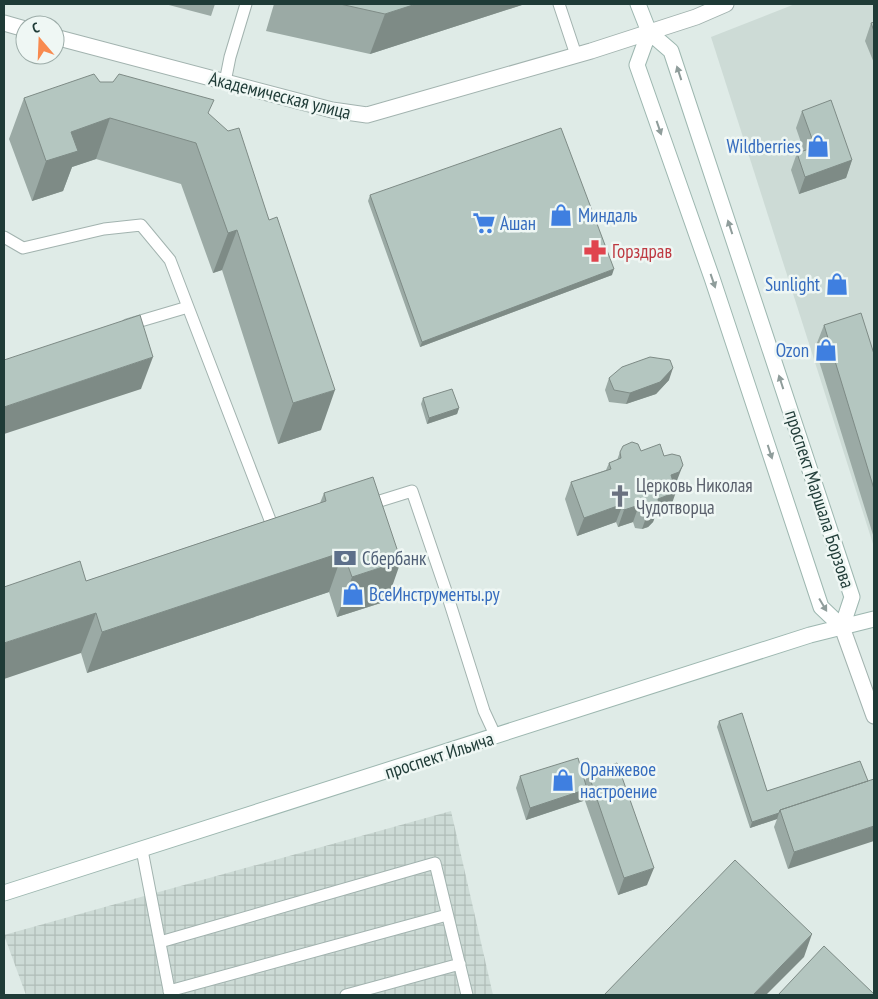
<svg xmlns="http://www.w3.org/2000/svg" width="878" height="999" viewBox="0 0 878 999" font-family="'PT Sans Narrow',sans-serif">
<defs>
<pattern id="industrial-grid" width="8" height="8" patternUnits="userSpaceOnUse" patternTransform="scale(1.25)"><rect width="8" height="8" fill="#cddbd6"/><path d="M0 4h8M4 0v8" fill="none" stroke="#b0bdb8"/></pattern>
</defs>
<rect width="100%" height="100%" fill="#dfebe7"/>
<!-- built -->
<path fill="#cddbd6" d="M795 4H874V547L711 37Z"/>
<!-- industrial -->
<path fill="url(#industrial-grid)" d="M451 811 493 995H26L4 935Z"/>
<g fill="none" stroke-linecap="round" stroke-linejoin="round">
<defs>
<path id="lane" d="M559 4 576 55
M225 82 230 57 246 4
M4 237 23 248 104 229 141 225 170 260 188 307
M127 325 188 307 275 533
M367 505 412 491 446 591 484 711 496 737
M142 850 170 995
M160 942 435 863 467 995
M169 991 447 915
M346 995 460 964"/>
<path id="street" d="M4 23 25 29
M55 37 332 110 367 115 591 51 696 17 726 4
M842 627 874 716"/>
<path id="secondary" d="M638 4 649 32 671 51 852 597 842 627
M649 32 637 65 712 278 821 607 842 627
M4 893 810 635 874 619"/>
</defs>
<!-- lane casing -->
<use href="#lane" stroke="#a2b3af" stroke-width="13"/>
<!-- street casing -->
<use href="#street" stroke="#a2b3af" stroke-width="17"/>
<!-- secondary casing -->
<use href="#secondary" stroke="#9db7b0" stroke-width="17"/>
<!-- lane -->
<use href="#lane" stroke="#fff" stroke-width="11"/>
<!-- street -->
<use href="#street" stroke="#fff" stroke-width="15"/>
<!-- secondary -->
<use href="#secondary" stroke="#fff" stroke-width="15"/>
</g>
<!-- wall -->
<path fill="#9baaa5" d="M165 4H215L211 16Z
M274 4H525L370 54 266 31Z
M874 22V63L865 41 871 23Z
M24 98 209 114 321 430 278 444 222 270 213 273 181 184 96 159 72 167 63 191 32 201 9 139Z
M802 111 852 160 846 178 799 194 791 170 797 153 804 151 796 128Z
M370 195 612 275 420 347 368 201Z
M824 325 874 354V538L815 348Z
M609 378 669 380 656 394 626 404 609 402 605 390Z
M423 398 459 408 457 414 427 424 421 404Z
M641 451 664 456 676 483 675 486 670 509 656 514 653 522 648 527 642 529 635 528 633 522 618 527 616 522 577 536 565 499 571 482 606 470 609 463 617 460 620 452Z
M324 493 387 601 337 617 329 592 87 673 81 653 86 581 320 503Z
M719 721 767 791 860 761 788 869 774 827 777 819 750 828 717 727Z
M588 773 647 885 618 895 584 798 583 801 526 820 516 788 520 776 585 781Z"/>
<!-- shaded-wall -->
<path fill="#7e8b86" d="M416 4H525L370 54 385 14Z
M110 118 96 159 72 167 63 191 32 201 46 161 71 132Z
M852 160 846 178 799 194 805 177Z
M237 230 222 270 213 273 228 233Z
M614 269 612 275 420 347 422 342Z
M153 357 141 389 4 434V407Z
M673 368 669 380 656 394 626 404 630 393Z
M335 390 321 430 278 444 293 403Z
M459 408 457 414 427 424 429 418Z
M683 465 676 483 673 489 671 475Z
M676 492 670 509 656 514 653 522 648 527 642 529 648 512 658 499Z
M623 504 616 522 577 536 584 518Z
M639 505 633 522 618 527 624 510Z
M343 552 329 592 87 673 102 632Z
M401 561 387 601 337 617 352 577Z
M96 613 81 653 4 679V643Z
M587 789 583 801 526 820 530 808Z
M779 813 777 819 750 828 752 822Z
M874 826V841L788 869 794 852Z
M654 868 647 885 618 895 624 878Z
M812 934 804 957 766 995H753Z"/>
<!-- building -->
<path fill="#b4c6c0" stroke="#7e8b86" d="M340 4H416L385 14Z
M874 22V31L871 23Z
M94 74 100 82H113L119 74 214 100 208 113 228 131 239 128 269 220 277 217 335 390 293 403 237 230 228 233 196 143 110 118 71 132 78 151 46 161 24 98Z
M831 100 852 160 805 177 797 153 815 147 802 111Z
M561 128 614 269 422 342 370 195Z
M861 313 874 354V489L824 325Z
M140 315 153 357 4 407V360Z
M650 357 670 360 673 368 660 382 630 393 614 390 609 378 622 367Z
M452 389 459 408 429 418 423 398Z
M632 442 638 444 641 451 660 444 664 456 672 454 680 456 683 465 679 472 671 475 676 492 658 499 659 505 655 510 648 512 641 511 639 505 624 510 623 504 584 518 571 482 611 469 609 463 621 458 620 452 623 446Z
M373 477 401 561 352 577 343 552 102 632 96 613 4 643V587L80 561 86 581 326 501 324 493Z
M742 713 767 791 860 761 868 781 780 810 779 813 752 822 719 721Z
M578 758 587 789 530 808 520 776Z
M617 763 654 868 624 878 588 773Z
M874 779V826L794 852 780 810Z
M735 860 812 934 753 995H604Z
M824 946 874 994V995H778Z"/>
<!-- one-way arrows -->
<defs><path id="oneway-solid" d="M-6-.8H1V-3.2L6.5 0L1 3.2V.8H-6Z" transform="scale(1.25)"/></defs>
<g fill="#8f9d9b">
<use href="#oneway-solid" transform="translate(679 73) rotate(-108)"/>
<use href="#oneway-solid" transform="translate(659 128) rotate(71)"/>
<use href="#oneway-solid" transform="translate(730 227) rotate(-108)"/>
<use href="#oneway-solid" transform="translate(713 281) rotate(71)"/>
<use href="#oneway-solid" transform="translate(781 382) rotate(-108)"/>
<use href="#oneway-solid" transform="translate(770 452) rotate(72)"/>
<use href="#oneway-solid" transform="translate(823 605) rotate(59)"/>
</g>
<!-- icons -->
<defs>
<symbol id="shop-bare" viewBox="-9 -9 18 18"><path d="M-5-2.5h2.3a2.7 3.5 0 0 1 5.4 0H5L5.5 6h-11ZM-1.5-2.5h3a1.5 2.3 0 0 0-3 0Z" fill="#3f7fe0" stroke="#eff7f4" stroke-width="2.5" paint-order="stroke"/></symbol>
<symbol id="supermarket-bare" viewBox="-9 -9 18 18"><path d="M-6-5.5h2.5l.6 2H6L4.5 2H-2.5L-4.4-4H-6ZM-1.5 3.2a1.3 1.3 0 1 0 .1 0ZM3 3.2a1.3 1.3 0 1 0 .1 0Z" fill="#3f7fe0" stroke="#eff7f4" stroke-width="2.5" paint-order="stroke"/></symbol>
<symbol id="pharmacy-bare" viewBox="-9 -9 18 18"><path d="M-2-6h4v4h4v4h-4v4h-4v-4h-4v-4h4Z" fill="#e0444e" stroke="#eff7f4" stroke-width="2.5" paint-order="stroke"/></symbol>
<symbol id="church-bare" viewBox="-9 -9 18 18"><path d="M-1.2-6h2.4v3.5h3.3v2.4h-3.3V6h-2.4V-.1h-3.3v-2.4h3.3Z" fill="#6b7280" stroke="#eff7f4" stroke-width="2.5" paint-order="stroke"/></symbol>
<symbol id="bank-bare" viewBox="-9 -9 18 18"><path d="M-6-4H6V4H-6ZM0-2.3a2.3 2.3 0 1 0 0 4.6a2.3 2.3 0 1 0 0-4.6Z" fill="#5c6f8a" stroke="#eff7f4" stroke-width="2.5" paint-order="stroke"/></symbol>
</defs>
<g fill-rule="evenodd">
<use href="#shop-bare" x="802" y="130" width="32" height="32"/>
<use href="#shop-bare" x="545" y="199" width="32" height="32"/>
<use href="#supermarket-bare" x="468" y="207" width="32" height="32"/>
<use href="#pharmacy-bare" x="579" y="235" width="32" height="32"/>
<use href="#shop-bare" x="821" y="268" width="32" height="32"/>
<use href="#shop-bare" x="810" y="334" width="32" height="32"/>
<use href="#church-bare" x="604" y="480" width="32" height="32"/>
<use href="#bank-bare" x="329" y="542" width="32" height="32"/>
<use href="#shop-bare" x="337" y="578" width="32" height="32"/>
<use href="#shop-bare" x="547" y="764" width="32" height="32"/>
</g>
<g text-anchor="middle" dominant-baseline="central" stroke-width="5" stroke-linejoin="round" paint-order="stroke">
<!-- street labels -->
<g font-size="19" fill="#1f3b37" stroke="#eff7f4">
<text transform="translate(280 95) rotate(14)">Академическая улица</text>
<text transform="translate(820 499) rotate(72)">проспект Маршала Борзова</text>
<text transform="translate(439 755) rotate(-18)">проспект Ильича</text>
</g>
<!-- shop labels -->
<g font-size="19" fill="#366cbe" stroke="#eff7f4" text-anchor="start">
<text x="801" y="146" text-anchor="end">Wildberries</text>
<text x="578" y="215">Миндаль</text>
<text x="500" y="223">Ашан</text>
<text x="820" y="284" text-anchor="end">Sunlight</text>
<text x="809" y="350" text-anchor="end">Ozon</text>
<text x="369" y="594">ВсеИнструменты.ру</text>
<text x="580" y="769">Оранжевое<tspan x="580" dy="22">настроение</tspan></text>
</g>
<!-- health labels -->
<g font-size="19" fill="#be3a42" stroke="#eff7f4" text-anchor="start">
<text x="612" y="251">Горздрав</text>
</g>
<!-- worship labels -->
<g font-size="19" fill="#5b616d" stroke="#eff7f4" text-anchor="start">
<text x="636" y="485">Церковь Николая<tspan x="636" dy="22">Чудотворца</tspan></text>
</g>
<!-- service labels -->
<g font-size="19" fill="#4e5e75" stroke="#eff7f4" text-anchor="start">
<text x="362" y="558">Сбербанк</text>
</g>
</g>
<!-- border -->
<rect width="878" height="999" fill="none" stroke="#1f3b37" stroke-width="10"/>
<!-- north arrow -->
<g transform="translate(40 40) rotate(341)"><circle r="24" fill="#eff7f4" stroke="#9caca8"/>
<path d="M0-4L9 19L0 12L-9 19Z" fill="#f88a4f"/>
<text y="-8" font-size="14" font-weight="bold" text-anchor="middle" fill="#1f3b37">С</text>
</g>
</svg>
